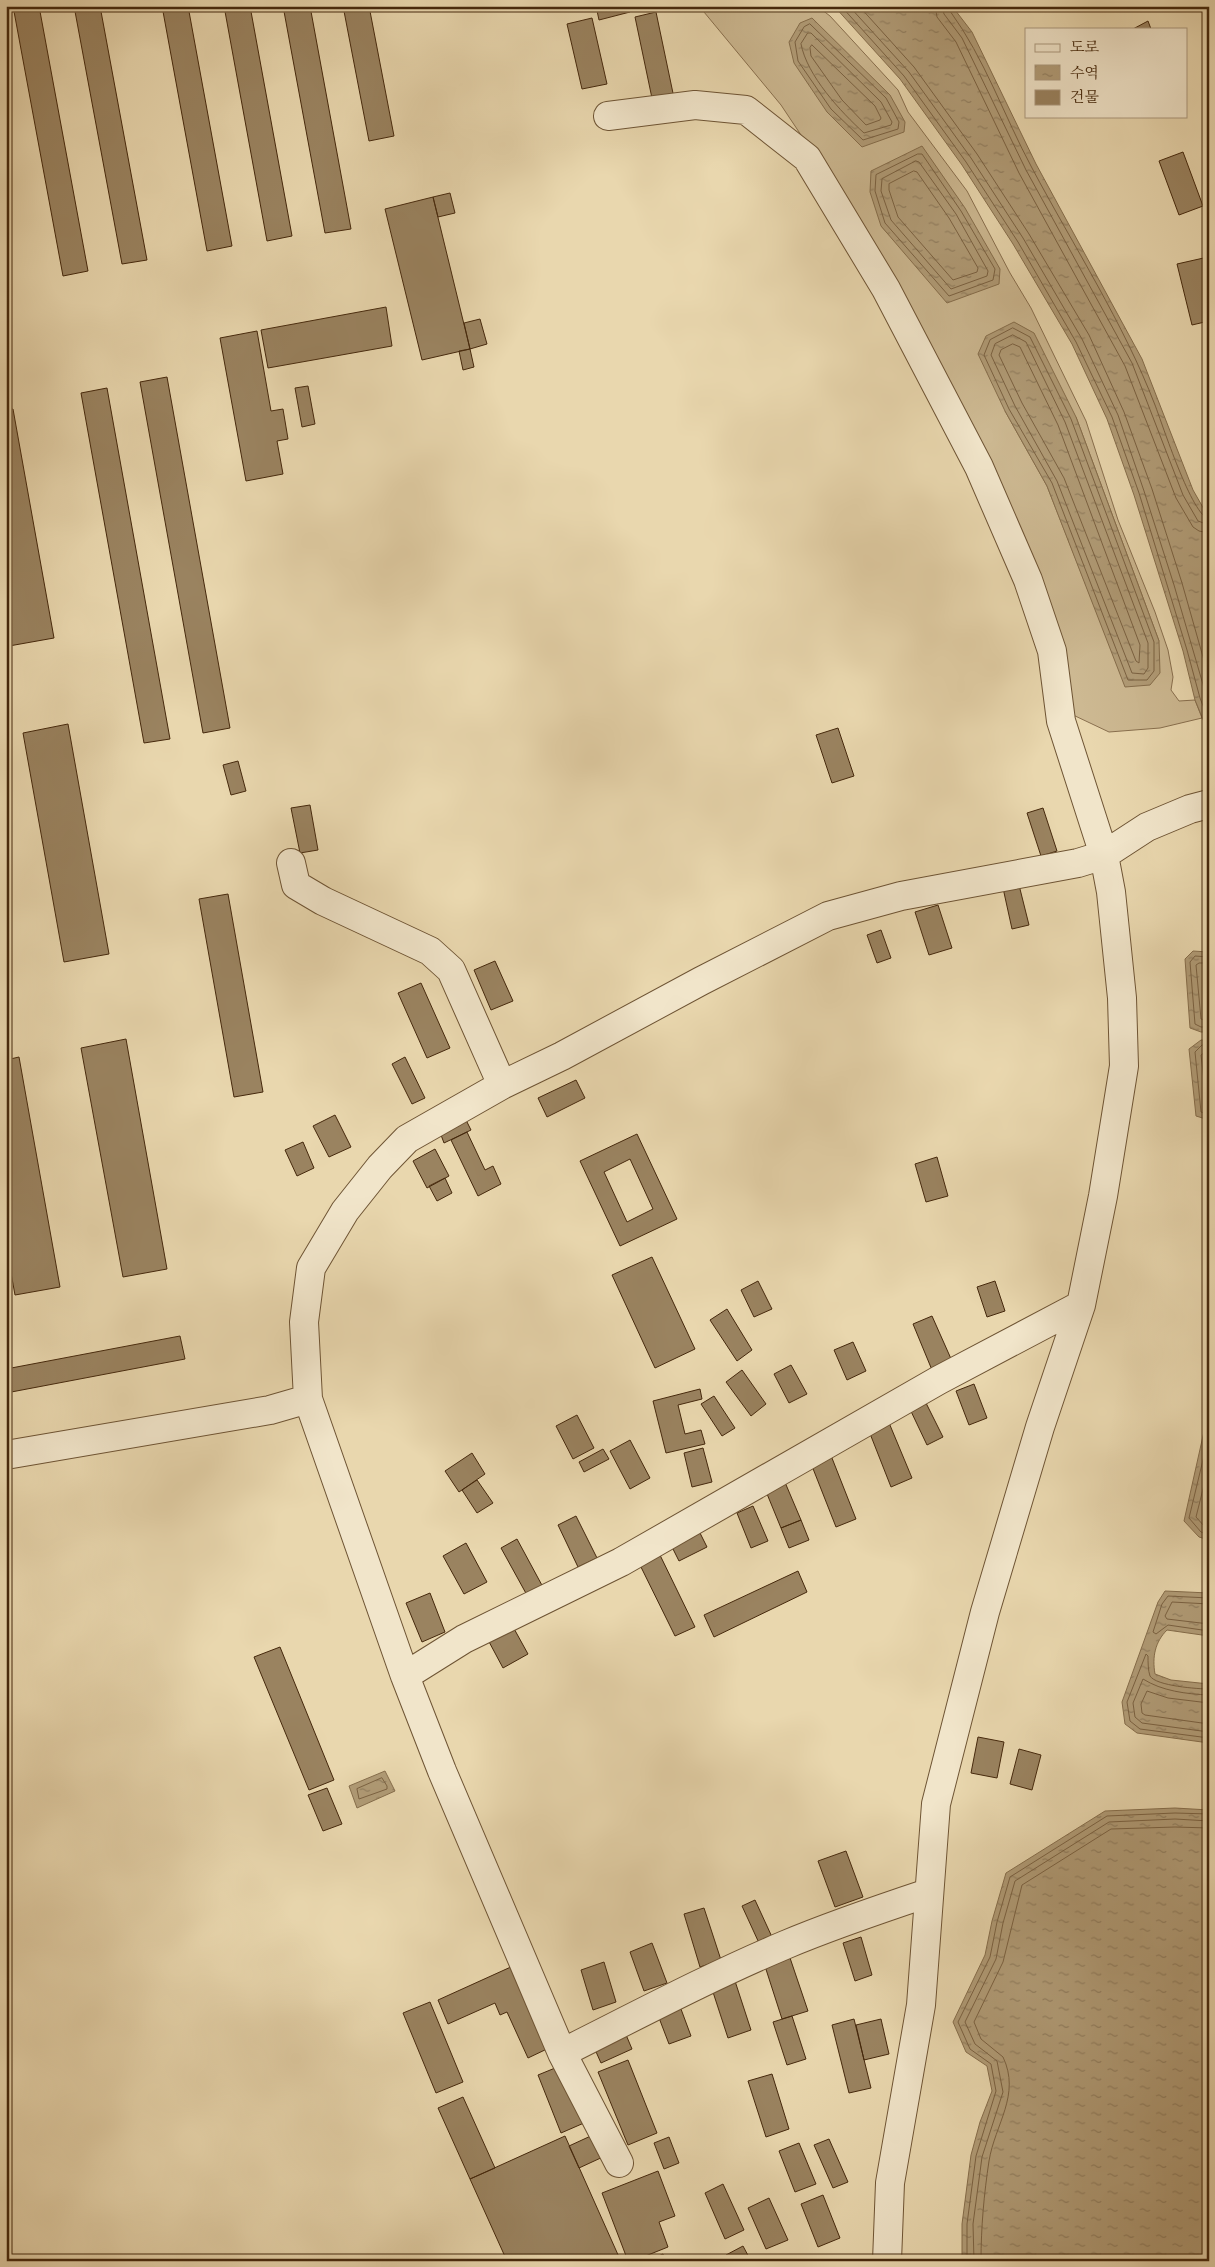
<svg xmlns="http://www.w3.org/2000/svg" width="1215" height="2267" viewBox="0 0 1215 2267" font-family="'IM FELL Double Pica','Noto Serif KR',serif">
<defs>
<pattern id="water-ripples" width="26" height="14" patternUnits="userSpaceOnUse" patternTransform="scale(1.25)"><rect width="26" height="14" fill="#b19c77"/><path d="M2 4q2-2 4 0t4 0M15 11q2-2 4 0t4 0" fill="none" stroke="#927f60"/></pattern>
</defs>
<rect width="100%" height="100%" fill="#e9d7ae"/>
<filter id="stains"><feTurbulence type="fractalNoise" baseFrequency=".004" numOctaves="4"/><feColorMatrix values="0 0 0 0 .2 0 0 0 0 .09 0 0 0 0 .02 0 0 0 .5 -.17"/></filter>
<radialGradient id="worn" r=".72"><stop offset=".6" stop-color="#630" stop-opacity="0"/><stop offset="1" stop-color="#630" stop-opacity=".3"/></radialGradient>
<!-- grass -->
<path fill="#cdb992" stroke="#89704f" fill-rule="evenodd" d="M699 6H733L751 11 763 6H817L830 16 898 90 908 112 967 191 1010 273 1031 308 1086 421 1118 520 1155 612 1168 650 1173 677 1171 690 1179 701 1195 700 1202 718 1160 728 1109 732 1071 714 1064 666 835 186 781 105ZM881 226 1000 269 913 261ZM1005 411 1076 417 1159 641 1126 687 1047 486Z"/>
<!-- water -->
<path fill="url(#water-ripples)" stroke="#866e4c" d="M834 6H952L972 32 1036 164 1142 359 1193 490 1209 518V734L1195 700 1183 651 1134 495 1107 419 1072 344 1013 244 962 165 900 79Z
M812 18 890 95 905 122 904 132 862 147 827 112 794 63 789 42 800 23Z
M922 146 965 208 1000 269 999 284 947 303 881 226 870 192 871 171Z
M1014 322 1034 333 1076 417 1159 641 1160 673 1150 685 1125 687 1047 486 1005 411 978 354 986 336Z
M1193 951 1208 952 1209 955V1032H1201L1190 1028 1185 959Z
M1201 1040H1209V1120L1196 1116 1189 1049Z
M1209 1409V1540L1199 1537 1184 1521Z
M1165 1591 1209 1593V1636L1167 1630C1155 1642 1152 1657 1155 1674L1171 1680 1209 1684V1743L1137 1733 1125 1724 1122 1702 1158 1602Z
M385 1771 395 1791 357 1808 349 1786Z
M1175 1808 1209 1810V2261H962V2224L971 2155 980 2122 992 2091 987 2066 966 2052 953 2022 985 1955 992 1921 1006 1873 1105 1811Z"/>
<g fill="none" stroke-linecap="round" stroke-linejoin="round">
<!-- shore -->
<path stroke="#7b6242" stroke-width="1" d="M841 6 904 76 966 162 1018 242 1076 342 1112 417 1139 493 1187 650 1200 698 1209 721
M849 6 909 72 971 158 1023 238 1082 339 1118 415 1144 491 1174 585 1209 705
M859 6 914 67 977 154 1029 234 1089 335 1124 412 1152 489 1182 583 1209 678
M935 6 937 17 956 42 1019 173 1125 366 1176 498 1193 527 1199 531 1209 533
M942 6 944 14 962 38 1026 170 1132 363 1183 495 1198 521 1209 525
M949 6 950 11C985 59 1004 116 1032 168 1074 247 1123 322 1155 405 1162 423 1192 517 1209 519
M810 24 886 98 899 122 898 129 863 140 831 109 798 61 795 42 804 27Z
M808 33H811L881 102 892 122 891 125 864 133C841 112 807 76 801 44Z
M812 45 875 106 881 118 880 120 866 125 842 100 811 56 810 48Z
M918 154H922L961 211 995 269 993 280 949 296 885 223 875 191 876 175Z
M916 161 919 162 956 214 988 271 987 276 951 289 891 220 881 191 882 179Z
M914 171 917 172 949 218 978 268 977 272 953 280 898 217 889 190V184Z
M1013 328 1030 337 1071 419 1154 642V671L1147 680H1128L1052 483 1009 409 984 355 990 340Z
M1013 335 1026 342 1065 422 1148 643V668L1144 674 1132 673 1057 481 1015 406 991 355 995 344Z
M1013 344 1020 347 1058 425 1140 645 1139 663 1136 661 1064 478 1022 403 999 355 1001 350Z
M1209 957 1195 956 1190 962 1195 1024 1201 1027H1209
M1209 963H1199L1196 965 1201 1019 1209 1021
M1209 1045H1202L1195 1052 1201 1112 1209 1115
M1209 1051 1205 1052 1201 1055 1207 1106 1209 1109
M1209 1435 1189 1518 1201 1532 1209 1535
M1209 1465 1196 1517 1205 1527 1209 1528
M1209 1598 1168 1596 1162 1604 1153 1632 1156 1634 1168 1625 1209 1631
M1209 1604 1172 1602 1165 1616 1167 1619 1209 1624
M1209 1689C1198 1689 1156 1686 1150 1676 1148 1671 1148 1661 1148 1656L1146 1654 1127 1702 1130 1721 1140 1729 1209 1738
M1209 1695C1186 1694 1162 1691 1143 1679L1133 1703 1135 1717 1142 1723 1209 1732
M1209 1703 1168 1698 1147 1691 1141 1704 1142 1713 1145 1715 1209 1724
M382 1778 387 1786V1789L359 1799 357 1789Z
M967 2261V2224L976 2156 996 2091 991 2064 970 2049 958 2022 990 1957 997 1922 1010 1877 1107 1816 1175 1813 1209 1814
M974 2261 973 2224 982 2157 1003 2092 997 2061 975 2044 965 2022 996 1959 1003 1923 1015 1881 1109 1822 1175 1819 1209 1821
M981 2261C981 2227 984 2194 989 2161 995 2124 1021 2095 1003 2057L981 2039 974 2022 1003 1962 1022 1885 1111 1829 1175 1827 1209 1828"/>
</g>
<!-- building -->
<path fill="#9a8360" stroke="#45280c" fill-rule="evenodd" d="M13 6H39L88 271 63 276Z
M74 6H100L147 260 122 264Z
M162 6H188L232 246 207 251Z
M224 6H250L292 236 267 241Z
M283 6H310L351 229 325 233Z
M343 6H369L394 136 369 141Z
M596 6H629L630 12 599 20Z
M656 12 674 98 653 103 635 17Z
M592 18 607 84 582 89 567 24Z
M1148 21 1151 29H1133Z
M1183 152 1203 206 1179 215 1159 161Z
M450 193 455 213 438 217 433 197Z
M433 197 470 349 422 360 385 209Z
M1208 257 1209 321 1192 325 1177 264Z
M386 307 392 346 268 368 261 330Z
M480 319 487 344 470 349 464 323Z
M257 331 271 411 283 409 288 439 277 441 283 474 246 481 220 338Z
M470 349 474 367 463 370 459 351Z
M167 377 230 728 203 733 140 382Z
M308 386 315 424 302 427 295 388Z
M107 388 170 739 144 743 81 393Z
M13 409 54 638 9 646 6 632V410Z
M68 724 109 954 64 962 23 733Z
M838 728 854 776 832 783 816 735Z
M238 761 246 791 231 795 223 765Z
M310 805 318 850 300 853 291 808Z
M1043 808 1057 851 1041 856 1027 813Z
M1019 885 1029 925 1012 929 1003 888Z
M228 894 263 1092 234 1097 199 899Z
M938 905 952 948 929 955 915 912Z
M881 930 891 958 877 963 867 935Z
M495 961 513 1001 491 1010 474 970Z
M421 983 450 1048 427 1058 398 993Z
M126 1039 167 1269 123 1277 81 1048Z
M19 1057 60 1287 15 1295 6 1245V1060Z
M405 1057 425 1098 412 1104 392 1064Z
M576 1080 585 1098 547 1117 538 1098Z
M463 1114 471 1130 444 1143 441 1135Z
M335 1115 351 1147 329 1157 313 1126Z
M467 1132 485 1170 493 1166 501 1184 478 1196 451 1140Z
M637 1134 677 1219 620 1246 580 1161ZM630 1159 653 1209 627 1222 604 1172Z
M303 1142 314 1168 297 1176 285 1150Z
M435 1149 449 1176 427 1188 413 1161Z
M937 1157 948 1196 926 1202 915 1164Z
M445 1178 452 1193 437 1201 429 1186Z
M652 1257 695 1349 655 1368 612 1275Z
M758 1281 772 1309 754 1317 741 1290Z
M995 1281 1005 1311 987 1317 977 1287Z
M727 1309 752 1350 737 1361 710 1320Z
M932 1316 952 1361 932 1370 913 1324Z
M180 1336 185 1359 6 1393V1369Z
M853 1342 866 1371 847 1380 834 1350Z
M791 1365 807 1394 789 1403 774 1374Z
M742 1370 766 1404 751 1416 726 1382Z
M974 1384 987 1418 969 1425 956 1391Z
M700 1389 702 1399 678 1405 685 1434 701 1430 705 1444 666 1453 653 1401Z
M714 1396 735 1428 722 1436 701 1404Z
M923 1397 943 1437 927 1445 908 1405Z
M577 1415 594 1448 573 1459 556 1426Z
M887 1418 912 1478 891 1487 867 1426Z
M630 1440 650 1478 630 1489 610 1451Z
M703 1448 712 1482 692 1487 684 1453Z
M603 1449 609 1459 584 1472 579 1462Z
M472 1453 485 1474 459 1492 445 1471Z
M830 1453 856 1519 836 1527 810 1461Z
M477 1480 493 1503 477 1513 462 1490Z
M784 1480 801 1520 781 1528 765 1489Z
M753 1506 768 1541 751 1548 737 1513Z
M576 1516 597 1558 578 1567 558 1525Z
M801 1520 809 1540 789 1548 781 1528Z
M699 1531 707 1547 679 1561 671 1545Z
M517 1539 544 1589 528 1597 501 1548Z
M466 1543 487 1582 464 1594 443 1556Z
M658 1551 695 1627 675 1636 638 1561Z
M798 1571 807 1592 714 1637 704 1615Z
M430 1593 445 1632 422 1642 406 1603Z
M512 1625 528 1654 503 1668 487 1638Z
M280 1647 334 1780 309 1790 254 1657Z
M978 1737 1004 1742 997 1778 971 1773Z
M1019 1749 1041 1755 1032 1790 1010 1784Z
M327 1788 342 1824 323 1831 308 1795Z
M846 1851 863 1897 835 1907 818 1861Z
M755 1900 772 1937 759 1943 742 1906Z
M704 1908 721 1960 700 1967 684 1914Z
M861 1937 872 1975 855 1981 843 1943Z
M652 1943 667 1983 644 1991 630 1952Z
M788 1952 808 2011 782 2019 763 1960Z
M604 1962 616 2002 593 2010 581 1970Z
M513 1966 549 2048 528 2058 507 2012 500 2015 495 2003 448 2024 438 2000Z
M734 1978 751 2030 728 2038 711 1986Z
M678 2001 691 2036 669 2044 656 2010Z
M430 2002 463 2082 436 2093 403 2013Z
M792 2016 806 2059 787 2065 773 2022Z
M854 2019 871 2088 849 2093 832 2025Z
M881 2019 889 2054 864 2060 856 2025Z
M624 2030 632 2049 601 2063 593 2045Z
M628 2060 657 2133 628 2145 598 2072Z
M560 2066 584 2123 561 2133 538 2075Z
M772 2074 789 2129 766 2137 748 2081Z
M463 2097 495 2168 470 2179 438 2108Z
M595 2134 605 2156 579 2168 569 2146Z
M565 2136 619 2257 611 2261H507L470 2179Z
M669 2137 679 2163 664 2169 654 2143Z
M829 2139 848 2182 833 2188 814 2145Z
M799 2143 816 2184 795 2192 779 2151Z
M658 2171 675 2216 659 2222 668 2247 633 2261H628L602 2193Z
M723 2184 744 2230 725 2239 705 2193Z
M823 2195 840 2238 818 2247 801 2204Z
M769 2198 788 2240 766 2249 748 2208Z
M743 2246 751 2261H730L726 2255Z
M663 2254 666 2261H648Z"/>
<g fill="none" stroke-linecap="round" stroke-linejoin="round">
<defs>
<path id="minor" d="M608 116 695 105 746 110 807 158 886 289 979 467 1028 580 1052 651 1061 721 1104 855 1111 892 1122 998 1124 1066 1103 1196 1081 1305 1040 1427 985 1612 936 1804 921 2005 890 2183 887 2261
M291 863 296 885 323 901 430 951 451 970 502 1085 562 1056 701 981 828 916 901 896 1078 863 1104 855 1147 827 1190 809 1209 804
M502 1085 407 1139 380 1167 345 1211 311 1268 304 1322 308 1399 405 1676 442 1771 562 2053 619 2163
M6 1455 270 1410 308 1399
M405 1676 464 1639 621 1562 939 1380 1081 1305
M562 2053C636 2016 709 1977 785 1945 832 1925 880 1909 928 1893"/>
</defs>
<!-- minor casing -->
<use href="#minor" stroke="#6e5434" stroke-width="30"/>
<!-- minor -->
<use href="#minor" stroke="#f1e5ca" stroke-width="28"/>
</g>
<!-- margin -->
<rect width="1215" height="2267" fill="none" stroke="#e9d7ae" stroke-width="25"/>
<rect x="8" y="8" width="1200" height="2252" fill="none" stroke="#45280c" stroke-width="2.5"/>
<rect x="12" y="12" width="1190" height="2242" fill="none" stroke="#45280c"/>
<!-- legend -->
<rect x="1025" y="28" width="162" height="90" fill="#f1e5ca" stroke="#ac997e"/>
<rect x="1035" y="44" width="25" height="8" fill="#f1e5ca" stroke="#ac997e"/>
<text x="1070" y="52" font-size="15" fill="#45280c">도로</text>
<rect x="1035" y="65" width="25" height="15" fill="url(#water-ripples)" stroke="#ac997e"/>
<text x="1070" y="78" font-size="15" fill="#45280c">수역</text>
<rect x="1035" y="90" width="25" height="15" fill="#9a8360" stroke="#ac997e"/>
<text x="1070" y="102" font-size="15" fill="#45280c">건물</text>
<rect width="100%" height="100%" filter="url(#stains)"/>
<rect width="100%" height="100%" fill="url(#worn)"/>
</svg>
